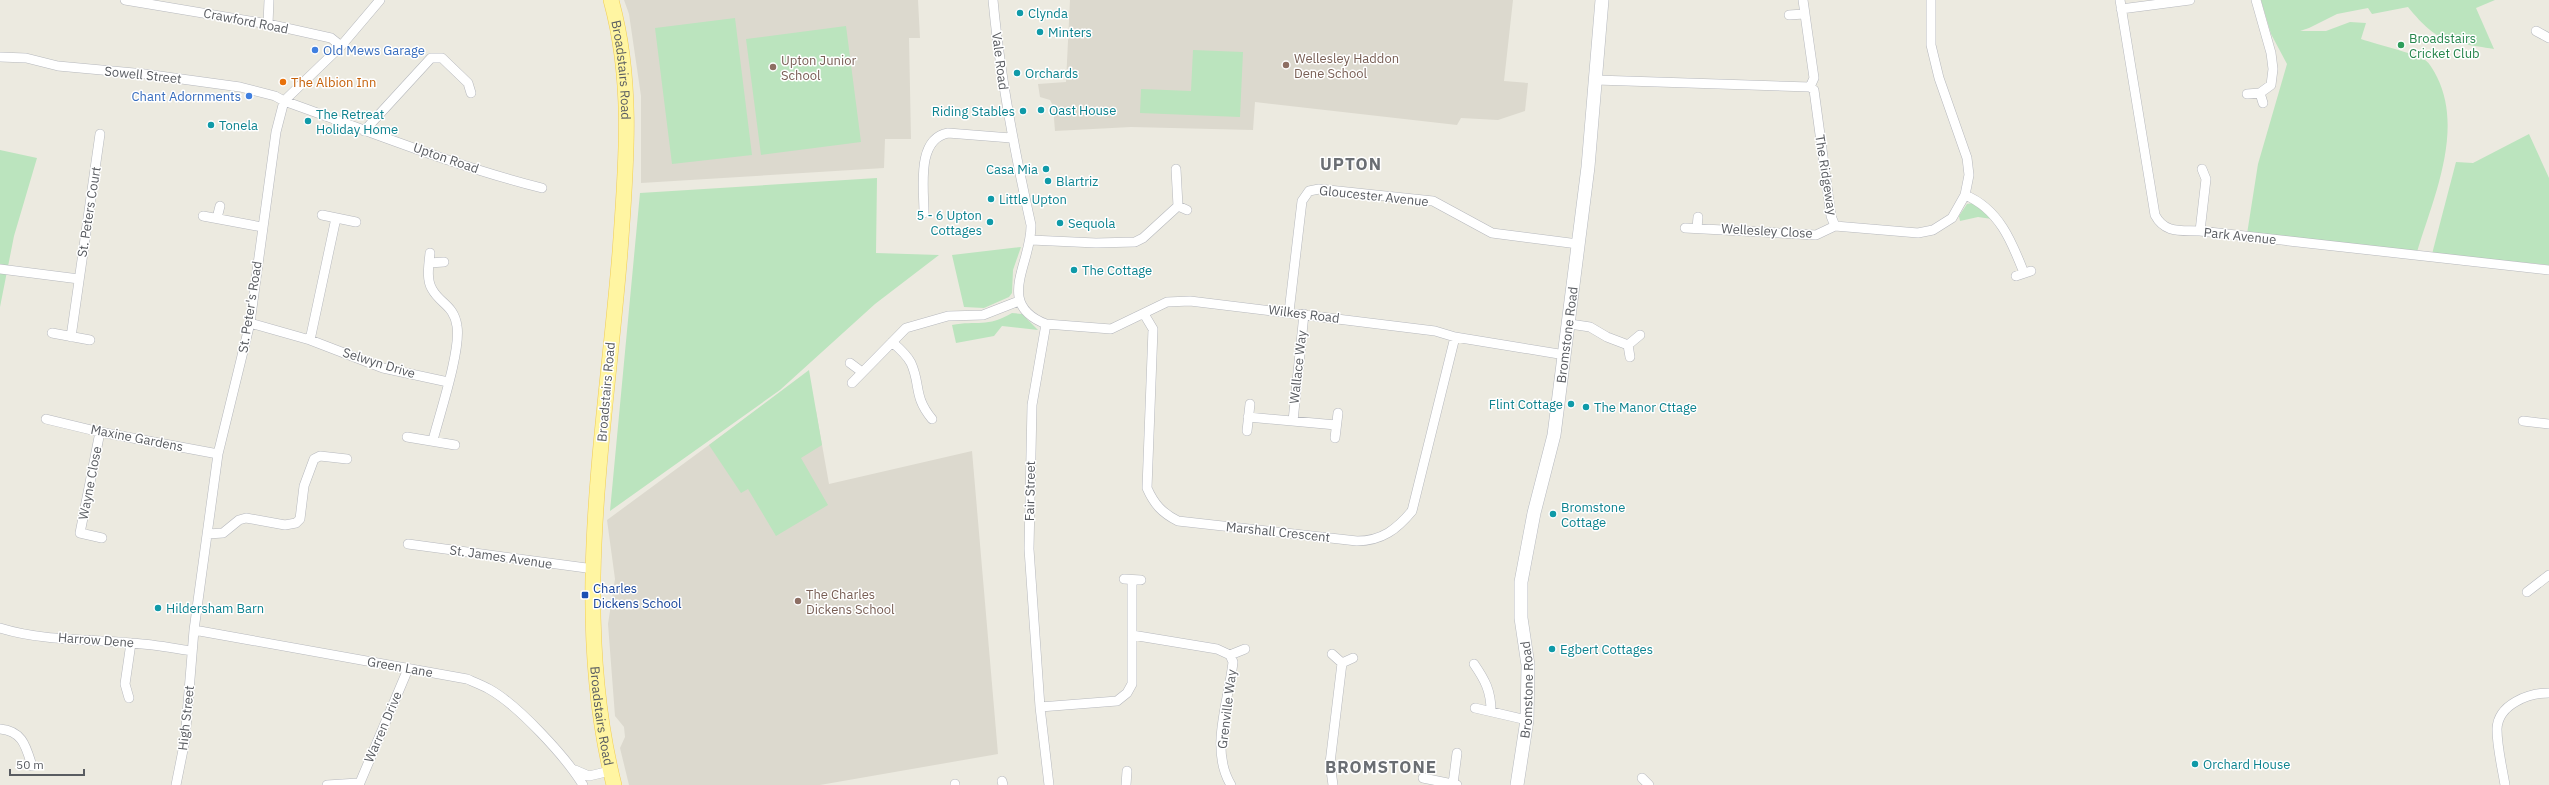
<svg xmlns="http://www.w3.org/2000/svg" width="2549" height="785" viewBox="0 0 2549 785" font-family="'IBM Plex Sans',sans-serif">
<rect width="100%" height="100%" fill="#eceae0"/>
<!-- education -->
<path fill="#dcd9ce" d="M624 0H918L920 38H909L911 139H885L884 168 641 183V96L629 14Z
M1070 0H1513L1504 81 1528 83 1525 111 1498 120 1461 118 1457 125 1255 102 1253 130 1131 127 1055 131 1053 106 1050 100 1040 97 1038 84 1066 82Z
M781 392 816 411 829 484 972 451 998 754 820 785H629L620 748 625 737 624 727 615 716 608 624 615 579 607 520Z"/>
<!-- green -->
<path fill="#bbe4be" d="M2261 0H2495L2476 8 2494 49C2449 41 2439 45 2408 7L2372 14 2368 8 2337 14 2309 28 2300 31H2326L2350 22 2366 23 2361 39C2379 45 2410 52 2425 60 2430 63 2435 73 2437 77 2464 131 2433 199 2417 252L2247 234 2258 164 2287 64 2271 34Z
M735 18 752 155 672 164 655 28Z
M846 26 861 142 761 155 746 39Z
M1193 50 1243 52 1240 117 1140 113 1141 89 1191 91Z
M2529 134 2549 178V265L2432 254 2456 162 2473 163Z
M0 150 37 158 14 236 0 307Z
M877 178 876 253 939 255 875 304 780 390 610 511 640 193Z
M1973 203 1993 218 1992 219 1978 217 1960 221 1959 216 1967 204Z
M1021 247 1013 270 1012 293 1009 297 984 308 964 307 952 255Z
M1012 313 1022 314 1038 330 1002 326 994 336 956 343 952 325C977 320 987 328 1012 313Z
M809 370 822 445 801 458 828 505 776 536 748 489 741 493 709 445Z"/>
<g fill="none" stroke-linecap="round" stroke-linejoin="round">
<defs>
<path id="street" d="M125 0 268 24 331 38 341 46
M993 0C1000 77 1014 149 1031 225 1032 263 994 304 1046 324L1111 329 1167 302 1190 301 1435 331 1455 337 1565 355
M1803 0 1814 78 1810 87
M2120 0 2155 215C2165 234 2181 230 2200 231L2549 270
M2121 9 2190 0
M1789 15 1804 14
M268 24 269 0
M2536 31 2549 38
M0 57 26 58 58 66 145 74 240 87 275 96 284 101C369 131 454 166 542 188
M1596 80 1810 87 1814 90 1831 216 1835 226 1918 233 1933 230 1952 218 1965 195 1969 175 1967 158 1939 78 1931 45V0
M2260 93 2263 103
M2247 94 2260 93 2271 85 2273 69 2271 53 2256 0
M364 131 431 58H442L468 83 471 93
M1965 195C1999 209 2012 242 2024 273
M1178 206 1187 210
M924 213C924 188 916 139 948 133L1011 138
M322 215 356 222
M203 216 262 227
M217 218 220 206
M1685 228 1816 235 1835 226
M1697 228 1698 217
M2200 231 2206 179 2202 169
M1031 240 1096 243 1135 242 1143 238 1178 206 1176 169
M430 253C429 264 426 279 432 289 440 304 454 305 457 326 461 350 440 413 433 440
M429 263 444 262
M0 269 79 279
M2016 276 2031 271
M1289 312 1302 201 1309 191 1319 189 1433 201 1492 233 1578 244
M1144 314 1153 329 1147 488C1154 504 1162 513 1178 521L1357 541C1382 541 1397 529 1412 511L1455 337
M250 323 310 340 383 368 448 382
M1046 324 1032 405 1029 549 1040 707 1049 785
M1570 324 1590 327 1607 337 1628 345
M52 333 90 340
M71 337 100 134
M310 340 336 218
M892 342C899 348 907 355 911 363 921 385 913 396 932 419
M1630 357 1628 345 1640 335
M850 363 862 372
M852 383 906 328 948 316 983 315 1019 301
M1248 417 1336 425
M46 419 100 432 218 454
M1293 421 1304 314
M2523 421 2549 424
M1247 431 1250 404
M100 432 80 533 102 538
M407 437 455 445
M1335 438 1338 413
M208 534 223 533 239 520 246 518 285 525 296 523 300 519 304 486 314 459 320 456 347 459
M408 544 594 569
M1124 579 1141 580
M2527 592 2549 575
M0 628C42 641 87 639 131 643 151 644 172 648 192 651
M194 630 467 679C474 682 482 685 489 689 518 705 566 757 583 785
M1132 635 1217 649 1230 655 1233 662C1229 701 1209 749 1231 785
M1332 654 1342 663 1353 658
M1230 655 1245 649
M1474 664C1485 680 1491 691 1491 711
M129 698 125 684 131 643
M1040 707 1117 701 1127 693 1132 684V580
M1475 708 1527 720
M0 729C23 731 26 747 32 766
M575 770 589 776 610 771
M1423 778 1457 785
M1642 778 1649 785
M1002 781 1003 785
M955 784V785
M1453 784 1457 753
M176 785 185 740 194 630 218 454 250 323 276 132 284 101 341 46 380 0
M327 785 358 783
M359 785 408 669
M1126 785 1127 771
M1333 785 1330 763 1342 663
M2505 785C2502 767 2497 747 2497 729 2498 704 2529 693 2549 693"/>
<g id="secondary">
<path id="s1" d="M1517 785 1527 720 1528 665 1521 618V582L1534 513 1554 435 1588 167 1602 0"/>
</g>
<g id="primary">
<path id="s2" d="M611 0C634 83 626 167 620 252 606 428 570 611 614 785"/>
</g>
</defs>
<!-- street casing -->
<use href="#street" stroke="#b6b8bd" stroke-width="10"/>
<!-- secondary casing -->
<use href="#secondary" stroke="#b6b9bf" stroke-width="14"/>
<!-- primary casing -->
<use href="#primary" stroke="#f1cd54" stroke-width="16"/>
<!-- street -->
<use href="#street" stroke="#fff" stroke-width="9"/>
<!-- secondary -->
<use href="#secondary" stroke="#fff" stroke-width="13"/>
<!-- primary -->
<use href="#primary" stroke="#fff5a2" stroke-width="15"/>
</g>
<!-- markers -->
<g fill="#0f9aa8" stroke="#fff" stroke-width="1.5">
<circle cx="1020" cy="13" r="4"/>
<circle cx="1040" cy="32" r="4"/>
<circle cx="1017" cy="73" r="4"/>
<circle cx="1041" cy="110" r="4"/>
<circle cx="1023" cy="111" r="4"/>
<circle cx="308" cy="121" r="4"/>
<circle cx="211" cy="125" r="4"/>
<circle cx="1046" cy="169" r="4"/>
<circle cx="1048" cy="181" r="4"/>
<circle cx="991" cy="199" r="4"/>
<circle cx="990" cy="222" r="4"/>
<circle cx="1060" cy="223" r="4"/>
<circle cx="1074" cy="270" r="4"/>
<circle cx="1571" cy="404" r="4"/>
<circle cx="1586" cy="407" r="4"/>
<circle cx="1553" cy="514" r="4"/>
<circle cx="158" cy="608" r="4"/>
<circle cx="1552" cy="649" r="4"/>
<circle cx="2195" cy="764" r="4"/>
</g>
<circle fill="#2e9e5b" stroke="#fff" stroke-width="1.5" cx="2401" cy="45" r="4"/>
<g fill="#3f7fe0" stroke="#fff" stroke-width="1.5">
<circle cx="315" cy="50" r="4"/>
<circle cx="249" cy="96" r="4"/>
</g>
<g fill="#8d6e63" stroke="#fff" stroke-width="1.5">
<circle cx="1286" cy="65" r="4"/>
<circle cx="773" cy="67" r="4"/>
<circle cx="798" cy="601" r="4"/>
</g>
<circle fill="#e8710a" stroke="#fff" stroke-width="1.5" cx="283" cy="82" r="4"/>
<rect fill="#1a4fb4" stroke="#fff" stroke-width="1.5" x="581" y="591" width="8" height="8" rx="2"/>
<g text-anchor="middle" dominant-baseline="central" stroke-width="3" stroke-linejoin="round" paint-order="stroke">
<!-- culture labels -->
<g font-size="13" fill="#0d838f" stroke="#fff" text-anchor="start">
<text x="1028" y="13">Clynda</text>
<text x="1048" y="32">Minters</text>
<text x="1025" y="73">Orchards</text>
<text x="1049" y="110">Oast House</text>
<text x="1015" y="111" text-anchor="end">Riding Stables</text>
<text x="316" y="114">The Retreat<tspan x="316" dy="15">Holiday Home</tspan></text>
<text x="219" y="125">Tonela</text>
<text x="1038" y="169" text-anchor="end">Casa Mia</text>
<text x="1056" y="181">Blartriz</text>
<text x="999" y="199">Little Upton</text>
<text x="982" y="215" text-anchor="end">5 - 6 Upton<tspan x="982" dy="15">Cottages</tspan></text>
<text x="1068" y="223">Sequola</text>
<text x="1082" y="270">The Cottage</text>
<text x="1563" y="404" text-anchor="end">Flint Cottage</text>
<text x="1594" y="407">The Manor Cttage</text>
<text x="1561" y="507">Bromstone<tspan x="1561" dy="15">Cottage</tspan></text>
<text x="166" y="608">Hildersham Barn</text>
<text x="1560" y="649">Egbert Cottages</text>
<text x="2203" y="764">Orchard House</text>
</g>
<!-- street labels -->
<g font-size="13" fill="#595c61" stroke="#fff">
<text transform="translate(246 21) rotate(11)">Crawford Road</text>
<text transform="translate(1000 61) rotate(83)">Vale Road</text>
<text stroke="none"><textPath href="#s2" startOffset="71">Broadstairs Road</textPath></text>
<text transform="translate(143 75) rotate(6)">Sowell Street</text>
<text transform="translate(446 158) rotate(19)">Upton Road</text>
<text transform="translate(1826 175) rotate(81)">The Ridgeway</text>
<text transform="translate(1374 196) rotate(6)">Gloucester Avenue</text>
<text transform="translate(89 212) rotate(-81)">St. Peters Court</text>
<text transform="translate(1767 231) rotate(3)">Wellesley Close</text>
<text transform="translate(2240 236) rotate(6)">Park Avenue</text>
<text transform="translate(250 307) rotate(-81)">St. Peter's Road</text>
<text transform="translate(1304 314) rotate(7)">Wilkes Road</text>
<text stroke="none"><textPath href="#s1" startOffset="456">Bromstone Road</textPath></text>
<text transform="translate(379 363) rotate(17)">Selwyn Drive</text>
<text transform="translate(1298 367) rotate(-84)">Wallace Way</text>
<text transform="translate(606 392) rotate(-85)">Broadstairs Road</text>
<text transform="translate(137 438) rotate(11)">Maxine Gardens</text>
<text transform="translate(90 483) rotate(-79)">Wayne Close</text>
<text transform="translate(1030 491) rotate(-89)">Fair Street</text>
<text transform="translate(1278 532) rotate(6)">Marshall Crescent</text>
<text transform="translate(501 557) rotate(8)">St. James Avenue</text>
<text transform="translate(96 640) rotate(4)">Harrow Dene</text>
<text transform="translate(400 667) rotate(10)">Green Lane</text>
<text stroke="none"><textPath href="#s1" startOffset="96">Bromstone Road</textPath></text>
<text transform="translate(1227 709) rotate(-83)">Grenville Way</text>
<text stroke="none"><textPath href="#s2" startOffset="719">Broadstairs Road</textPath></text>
<text transform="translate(186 718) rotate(-84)">High Street</text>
<text transform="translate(383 727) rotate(-67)">Warren Drive</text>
</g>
<!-- leisure labels -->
<g font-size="13" fill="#27864d" stroke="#fff" text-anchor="start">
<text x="2409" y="38">Broadstairs<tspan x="2409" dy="15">Cricket Club</tspan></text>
</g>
<!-- shop labels -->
<g font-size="13" fill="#366cbe" stroke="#fff" text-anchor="start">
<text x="323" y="50">Old Mews Garage</text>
<text x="241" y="96" text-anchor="end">Chant Adornments</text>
</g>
<!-- education labels -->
<g font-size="13" fill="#785e54" stroke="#fff" text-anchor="start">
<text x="1294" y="58">Wellesley Haddon<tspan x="1294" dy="15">Dene School</tspan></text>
<text x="781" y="60">Upton Junior<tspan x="781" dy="15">School</tspan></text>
<text x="806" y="594">The Charles<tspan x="806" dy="15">Dickens School</tspan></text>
</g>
<!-- food labels -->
<g font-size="13" fill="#c56008" stroke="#fff" text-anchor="start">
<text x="291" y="82">The Albion Inn</text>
</g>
<!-- transit labels -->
<g font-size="13" fill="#164399" stroke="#fff" text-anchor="start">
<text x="593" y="588">Charles<tspan x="593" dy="15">Dickens School</tspan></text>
</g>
<!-- district labels -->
<g font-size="17" font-weight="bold" letter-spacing="1" fill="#6a6e73" stroke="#fff">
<text x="1351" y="164">UPTON</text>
<text x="1381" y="767">BROMSTONE</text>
</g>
</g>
<!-- scale -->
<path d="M10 769v6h74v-6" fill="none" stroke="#595c61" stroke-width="2"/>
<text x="16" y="769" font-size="12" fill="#595c61" stroke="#ffffff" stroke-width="3" paint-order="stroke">50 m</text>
</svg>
